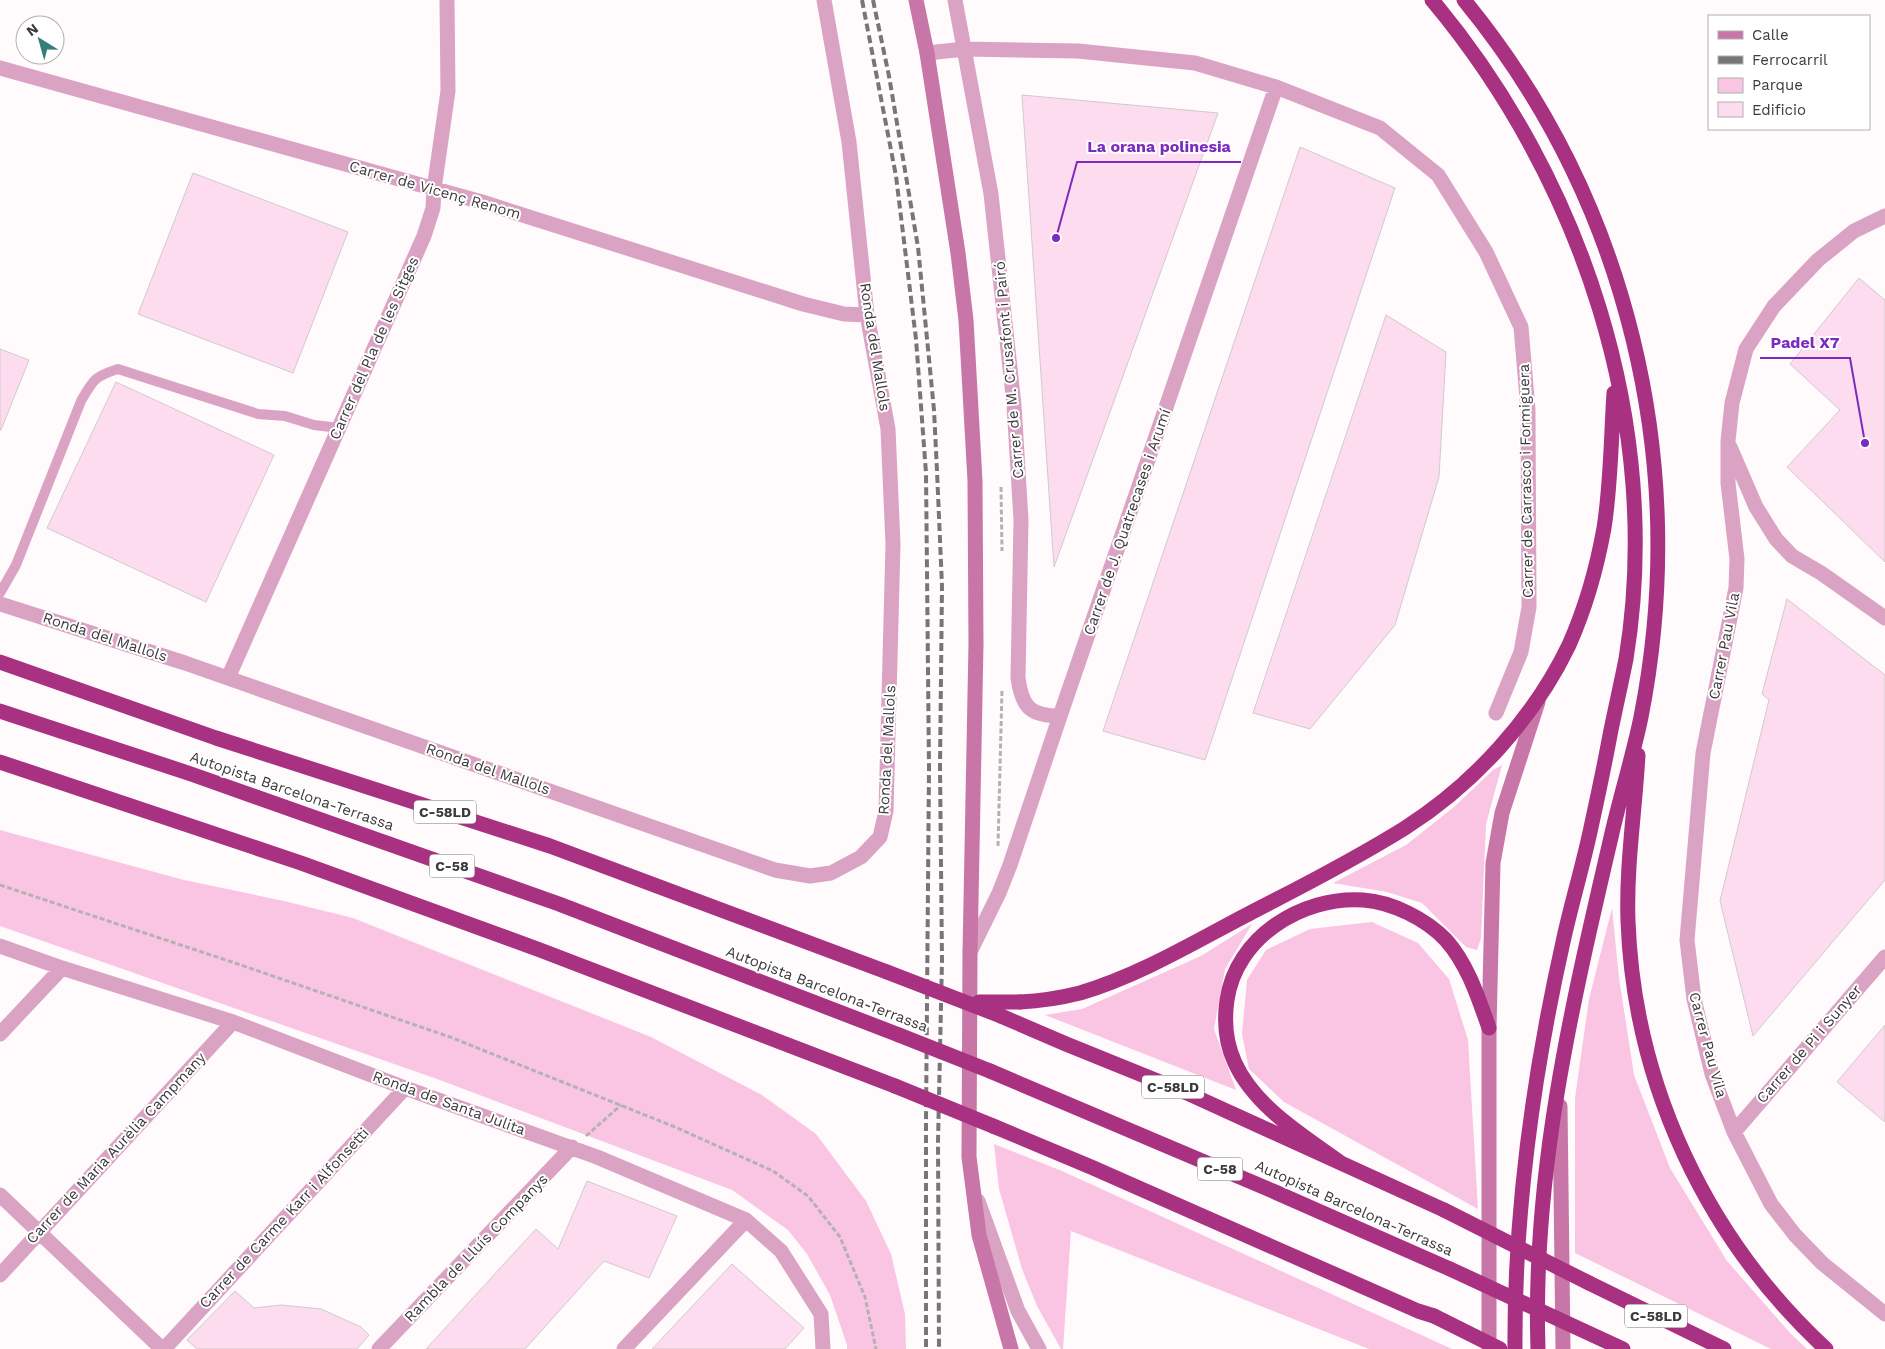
<svg xmlns="http://www.w3.org/2000/svg" width="1885" height="1349" viewBox="0 0 1885 1349" font-family="'Work Sans',sans-serif">
<rect width="100%" height="100%" fill="#fffafc"/>
<!-- green -->
<path fill="#fac5e3" d="M1502 765 1486 824 1481 938 1477 950 1466 947 1422 903 1387 892 1333 883 1406 845 1454 807 1493 770Z
M0 830 184 880 284 901 353 918 651 1037 762 1095 816 1134 866 1201 891 1254 905 1314 906 1349H847V1345L830 1295 807 1254 788 1230 732 1190 437 1079 0 926Z
M1612 908 1619 978 1634 1075 1670 1168 1727 1261 1790 1333 1807 1349H1771L1575 1253V1098L1589 999Z
M1372 922 1418 943 1449 979 1468 1040 1478 1209 1284 1102 1249 1069 1242 1034 1247 980 1266 950 1310 929Z
M1252 924 1225 969 1214 1029 1236 1090 1045 1015 1082 1009 1201 956Z
M994 1144 1062 1171 1452 1349H1369L1071 1231 1063 1349H1061L1037 1306 1022 1269 999 1189Z"/>
<!-- building -->
<path fill="#fedcef" stroke="#d0cacd" d="M1022 95 1218 113 1054 567Z
M1300 147 1395 188 1205 760 1103 731Z
M193 173 348 232 293 373 138 314Z
M1859 278 1885 300V562L1787 467 1840 410 1790 364Z
M1386 315 1446 352 1439 477 1395 625 1310 729 1253 713Z
M0 349 29 360 1 430H0Z
M116 382 274 455 206 602 47 528Z
M1787 599 1885 675V880L1753 1036 1720 901 1769 700 1762 694Z
M1885 1025V1122L1837 1082Z
M587 1181 677 1216 649 1278 604 1261 525 1349H426L536 1229 558 1249Z
M732 1264 804 1328 785 1349H652Z
M235 1291 254 1308 281 1305 321 1309 361 1327 369 1335 357 1349H197L187 1340Z"/>
<g fill="none" stroke-linecap="round" stroke-linejoin="round">
<!-- path -->
<path stroke="#b5b1b3" stroke-width="3" stroke-dasharray="5 2.5" stroke-linecap="butt" d="M1001 487 1002 551
M998 846 1002 690
M0 885 232 962 450 1037 675 1127 773 1171 808 1196 840 1237 865 1297 876 1349
M586 1136 621 1105"/>
<!-- lane -->
<path stroke="#dba3c3" stroke-width="10" d="M0 593 16 565 81 401C93 380 95 376 118 369L258 414 285 416 314 425 339 428"/>
<!-- street -->
<path stroke="#dba3c3" stroke-width="15" d="M955 0 991 194 1014 405 1021 520 1018 678C1022 707 1030 716 1060 716
M927 53 965 49 1078 51 1195 63 1276 87 1380 128 1438 175 1486 252 1521 327 1528 410 1529 607 1521 652 1496 713
M0 68 482 202 803 304 844 314 867 315
M1885 216 1854 231 1818 260 1774 306 1746 349 1732 403 1728 441V483L1737 559 1736 588 1703 753 1687 940 1694 999 1712 1074 1734 1132 1771 1204 1795 1235 1822 1263 1885 1314
M1730 447 1756 507 1776 539 1792 556 1821 573 1885 618
M0 604 185 663 775 870 810 876 831 873 861 857 880 837 886 811 893 544 888 429 867 315 849 142 824 0
M228 678 424 236 433 208 434 189 448 91 447 0
M0 946 62 968 233 1022 405 1088 597 1157 746 1220 781 1251 821 1314 823 1349
M970 952 999 893 1010 865 1060 716 1276 87
M0 1034 62 968
M1734 1132 1885 957
M0 1195 162 1349
M978 1201 1018 1311 1039 1349
M0 1275 233 1022
M164 1349 405 1088
M379 1349 572 1147
M624 1349 746 1220"/>
<!-- secondary -->
<path stroke="#c776a7" stroke-width="15" d="M916 0 927 53 958 253 966 320 975 481 976 644 970 953 969 1157 979 1235 1011 1349
M1560 1106 1563 1349
M1489 1349V1028L1493 863 1502 813 1538 702"/>
<!-- highway -->
<path stroke="#a83281" stroke-width="15" d="M1432 0C1582 179 1664 425 1626 659 1621 684 1615 710 1610 735 1604 768 1597 800 1590 832 1582 869 1571 905 1563 942 1533 1076 1514 1211 1515 1349
M1464 0C1628 200 1691 463 1641 717 1633 756 1621 794 1612 833 1572 1005 1532 1172 1538 1349
M0 662 216 738 550 846 887 972
M0 711 191 774 559 904 899 1035
M1638 755C1635 810 1626 866 1628 921 1634 1084 1706 1238 1826 1349
M0 762 301 863 540 950 895 1086
M1020 1002C1040 1001 1060 998 1080 993 1141 975 1198 940 1254 911 1305 885 1357 858 1405 828 1474 784 1534 718 1569 645 1585 609 1597 567 1604 528 1611 484 1611 438 1614 393
M1001 1016 1066 1044 1187 1093 1444 1210
M990 1071 1275 1192 1450 1269
M993 1126 1091 1167 1418 1311 1434 1316
M1341 1163C1304 1136 1255 1107 1235 1063 1226 1044 1224 1021 1227 1000 1236 938 1301 896 1363 900 1392 902 1426 919 1446 940 1468 965 1478 997 1489 1028
M1589 1283 1724 1349"/>
<!-- rail -->
<path stroke="#787577" stroke-width="4" stroke-dasharray="8 4" stroke-linecap="butt" d="M862 0 896 176 916 339 926 473 929 769 926 1121V1349
M873 0 889 76 918 247 934 410 937 471 942 586 940 767 942 960 938 1142 939 1349"/>
<!-- highway-bridge -->
<path stroke="#a83281" stroke-width="15" d="M887 972 1001 1016
M979 1002H1020
M899 1035 990 1071
M895 1086 993 1126
M1444 1210 1589 1283
M1450 1269 1623 1349
M1434 1316 1500 1349"/>
</g>
<g text-anchor="middle" dominant-baseline="central" stroke-width="4" stroke-linejoin="round" paint-order="stroke">
<!-- shield labels -->
<g fill="#fff" stroke="#767576" stroke-width="1">
<rect x="414" y="800.5" width="62" height="23" rx="4"/>
<rect x="429.5" y="854.5" width="45" height="23" rx="4"/>
<rect x="1142" y="1075.5" width="62" height="23" rx="4"/>
<rect x="1197.5" y="1157.5" width="45" height="23" rx="4"/>
<rect x="1625" y="1304.5" width="62" height="23" rx="4"/>
</g>
<g font-size="14" font-weight="bold" fill="#3c3a3b">
<text x="445" y="812">C-58LD</text>
<text x="452" y="866">C-58</text>
<text x="1173" y="1087">C-58LD</text>
<text x="1220" y="1169">C-58</text>
<text x="1656" y="1316">C-58LD</text>
</g>
<!-- street labels -->
<g font-size="15" fill="#3c3a3b" stroke="#fff">
<text transform="translate(435 190) rotate(16)">Carrer de Vicenç Renom</text>
<text transform="translate(875 347) rotate(81)">Ronda del Mallols</text>
<text transform="translate(374 348) rotate(-66)">Carrer del Pla de les Sitges</text>
<text transform="translate(1009 370) rotate(-95)">Carrer de M. Crusafont i Pairó</text>
<text transform="translate(1526 481) rotate(-91)">Carrer de Carrasco i Formiguera</text>
<text transform="translate(1127 522) rotate(-71)">Carrer de J. Quatrecases i Arumí</text>
<text transform="translate(105 637) rotate(18)">Ronda del Mallols</text>
<text transform="translate(1724 646) rotate(-79)">Carrer Pau Vila</text>
<text transform="translate(887 750) rotate(-87)">Ronda del Mallols</text>
<text transform="translate(488 769) rotate(19)">Ronda del Mallols</text>
<text transform="translate(292 791) rotate(19)">Autopista Barcelona-Terrassa</text>
<text transform="translate(827 989) rotate(21)">Autopista Barcelona-Terrassa</text>
<text transform="translate(1809 1044) rotate(-49)">Carrer de Pi i Sunyer</text>
<text transform="translate(1708 1045) rotate(75)">Carrer Pau Vila</text>
<text transform="translate(449 1103) rotate(20)">Ronda de Santa Julita</text>
<text transform="translate(116 1148) rotate(-47)">Carrer de Maria Aurèlia Campmany</text>
<text transform="translate(1354 1208) rotate(24)">Autopista Barcelona-Terrassa</text>
<text transform="translate(284 1218) rotate(-47)">Carrer de Carme Karr i Alfonsetti</text>
<text transform="translate(476 1248) rotate(-46)">Rambla de Lluís Companys</text>
</g>
</g>
<!-- callouts -->
<path fill="none" stroke="#7b2cbf" stroke-width="2" d="M1056 238L1077 162H1241M1865 443L1850 358H1760"/>
<g fill="#7b2cbf" stroke="#fff" stroke-width="2">
<circle cx="1056" cy="238" r="5"/>
<circle cx="1865" cy="443" r="5"/>
</g>
<g font-size="16" text-anchor="middle" font-weight="bold" fill="#7b2cbf" stroke="#fff" stroke-width="4" stroke-linejoin="round" paint-order="stroke">
<text x="1159" y="152">La orana polinesia</text>
<text x="1805" y="348">Padel X7</text>
</g>
<!-- legend -->
<rect x="1708" y="15" width="162" height="115" fill="#ffffff" stroke="#b1b0b1"/>
<rect x="1718" y="31" width="25" height="8" fill="#c776a7" stroke="#b1b0b1"/>
<text x="1752" y="40" font-size="15" fill="#3c3a3b">Calle</text>
<rect x="1718" y="56" width="25" height="8" fill="#787577" stroke="#b1b0b1"/>
<text x="1752" y="65" font-size="15" fill="#3c3a3b">Ferrocarril</text>
<rect x="1718" y="78" width="25" height="15" fill="#fac5e3" stroke="#b1b0b1"/>
<text x="1752" y="90" font-size="15" fill="#3c3a3b">Parque</text>
<rect x="1718" y="102" width="25" height="15" fill="#fedcef" stroke="#b1b0b1"/>
<text x="1752" y="115" font-size="15" fill="#3c3a3b">Edificio</text>
<!-- north arrow -->
<g transform="translate(40 40) rotate(323)"><circle r="24" fill="#ffffff" stroke="#b1b0b1"/>
<path d="M0-4L9 19L0 12L-9 19Z" fill="#357e7c"/>
<text y="-8" font-size="14" font-weight="bold" text-anchor="middle" fill="#3c3a3b">N</text>
</g>
</svg>
